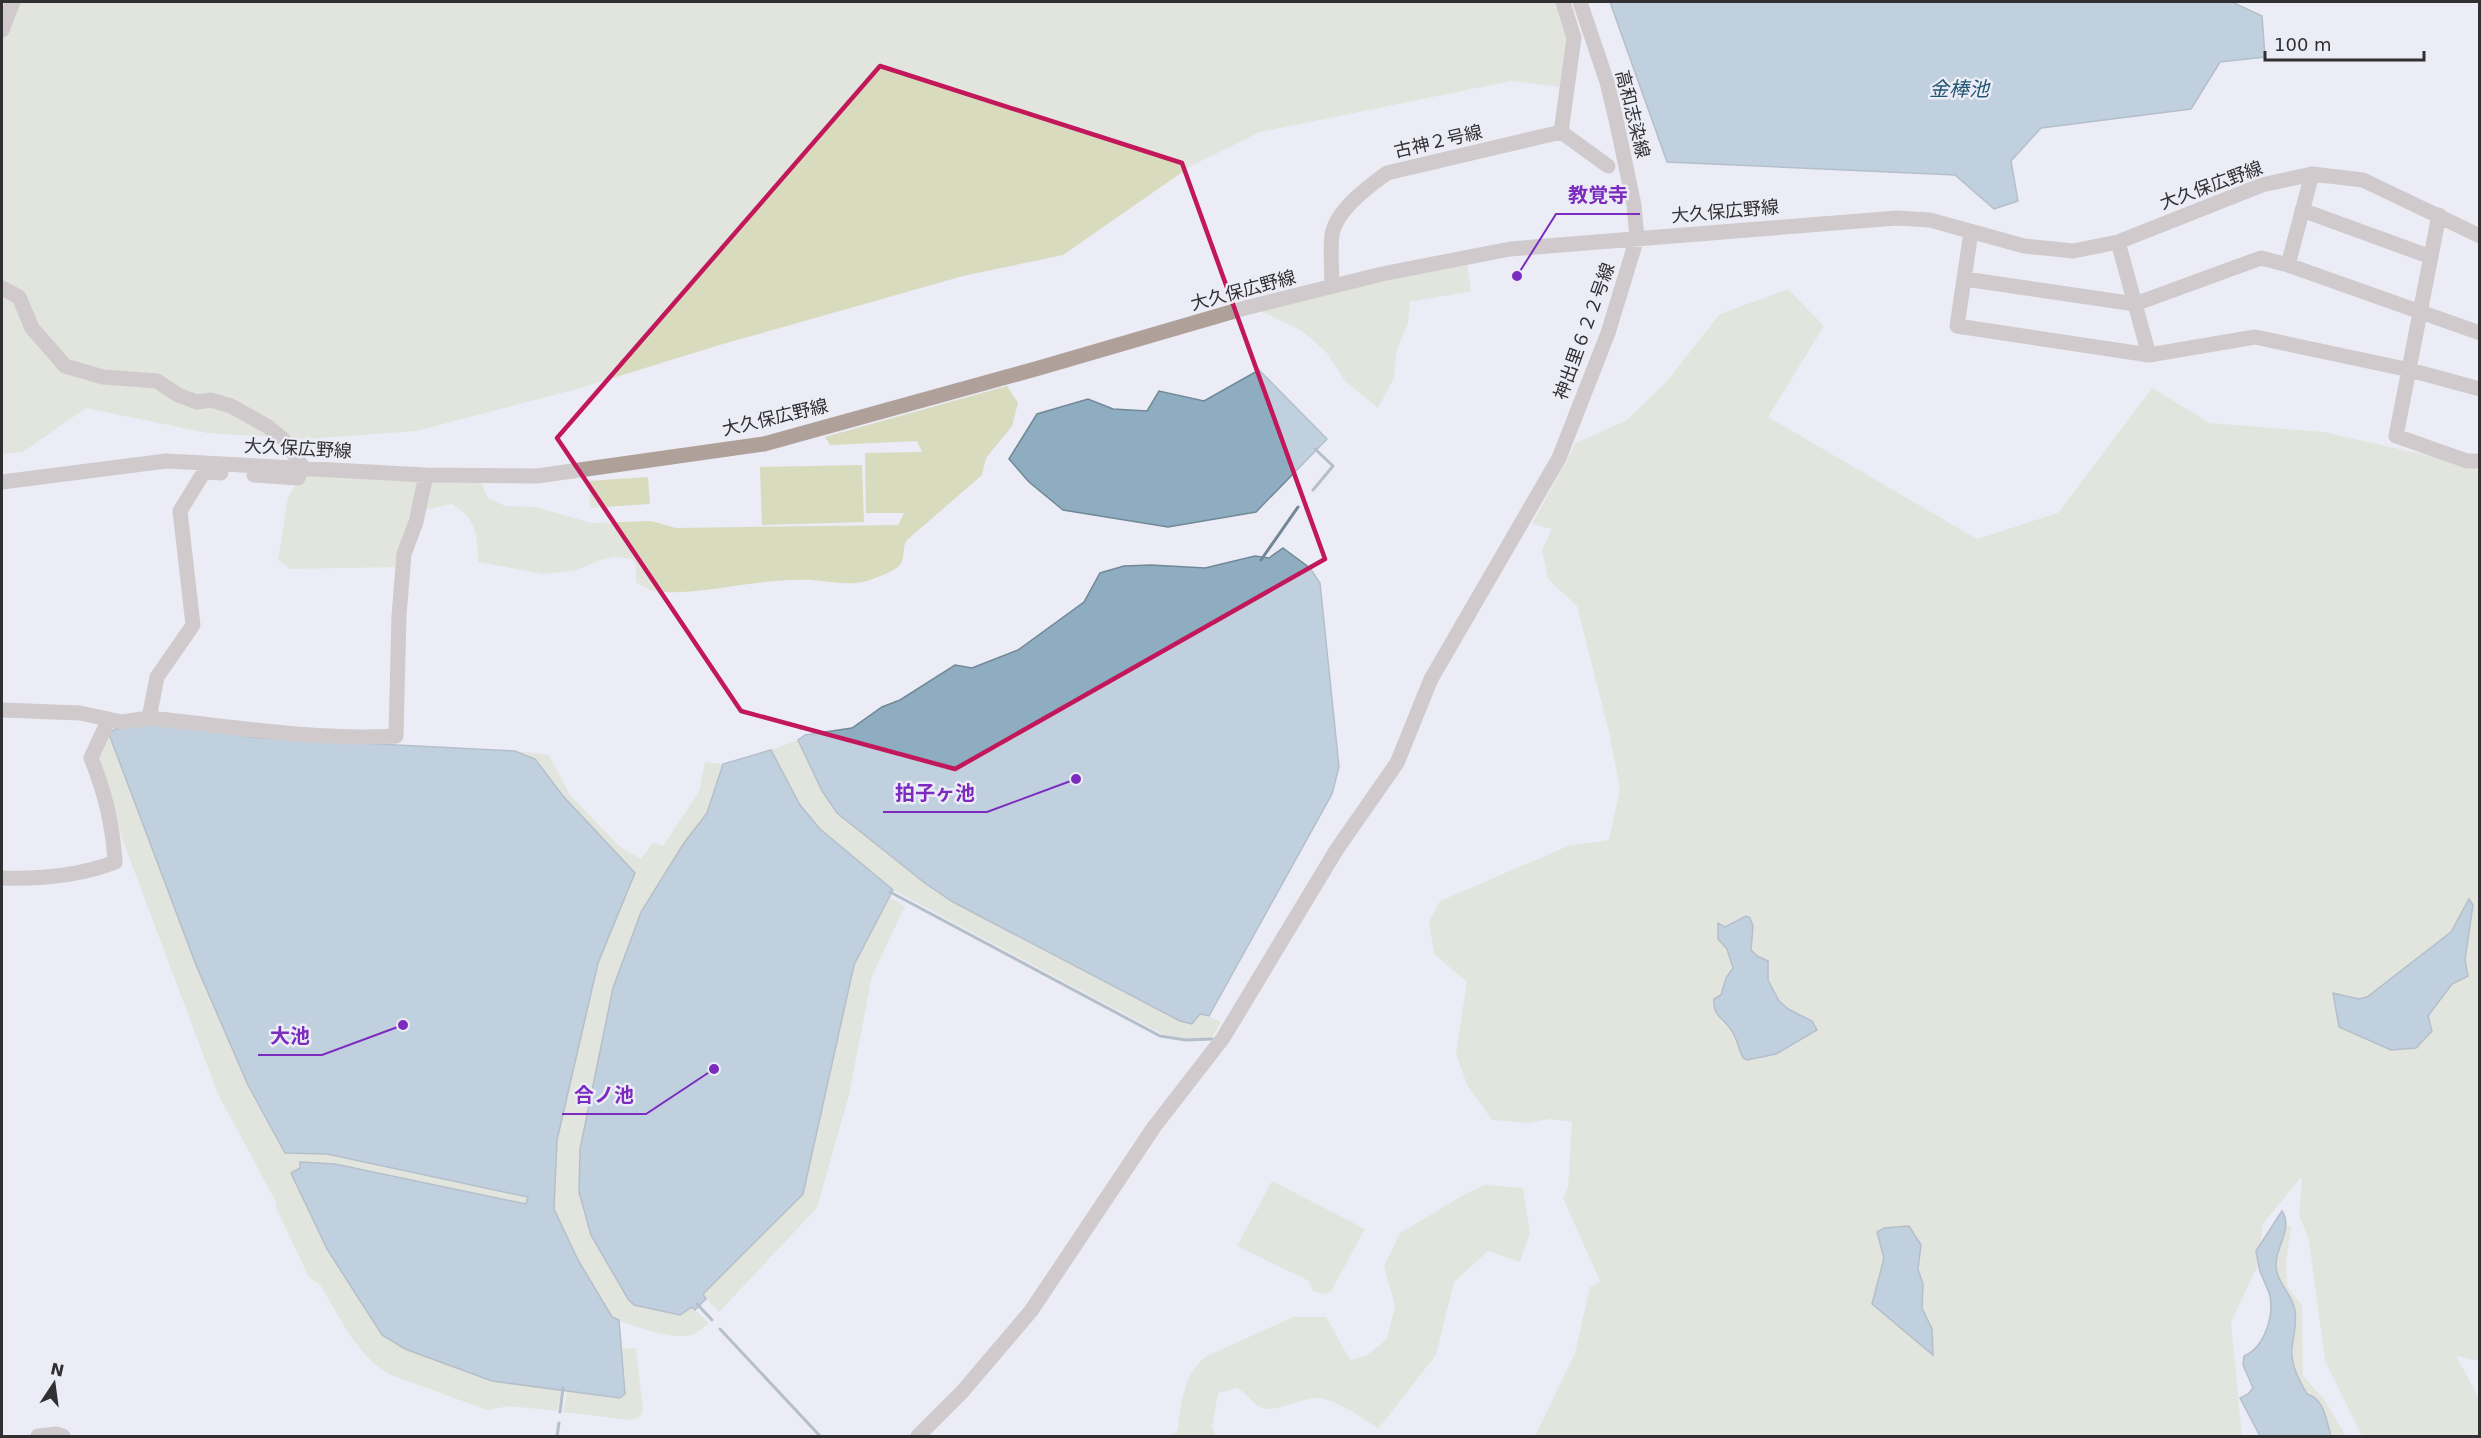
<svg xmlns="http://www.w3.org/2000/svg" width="2481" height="1438" viewBox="0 0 2481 1438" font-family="'DejaVu Sans','Noto Sans JP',sans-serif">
<rect width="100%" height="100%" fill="#ebecf5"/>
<!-- green -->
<path fill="#d8dbbe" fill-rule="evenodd" d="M2 2H1557L1566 34V49L1561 87 1511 81 1260 132 1191 166 1063 255 963 276 723 344 577 389 416 431 307 439 207 433 86 408 23 452 2 454Z
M1467 263 1471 291 1410 302 1408 323 1396 353 1394 378 1378 408 1345 381 1327 353 1302 331 1261 311 1356 286Z
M1788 289 1824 326 1768 417 1977 539 2058 513 2152 388 2210 423 2324 432 2474 466 2480 472 2479 1361 2456 1356 2479 1398V1436H2362L2325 1361 2309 1241 2299 1214 2302 1176 2263 1224 2257 1267 2231 1322 2242 1436H1535L1575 1353 1590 1287 1600 1281 1563 1198 1568 1188 1572 1122 1550 1119 1529 1123 1492 1120 1467 1085 1456 1053 1467 982 1434 954 1429 922 1440 901 1568 846 1609 840 1620 789 1609 732 1577 606 1548 579 1542 550 1552 529 1532 524 1576 443 1627 420 1667 381 1720 314ZM2469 899 2473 905 2465 960 2467 976 2452 984 2428 1016 2432 1031 2359 999 2367 997 2451 932ZM1719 923 1725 927 1753 926 1751 950 1757 956 1768 961V980L1779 1001 1788 1009 1812 1021 1743 1058 1731 1030 1721 1022 1714 999 1721 995 1726 979 1733 969 1727 949 1718 939ZM1921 1245 1918 1269 1923 1284 1922 1308 1932 1329 1872 1304 1885 1258Z
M1007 386 1018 403 1012 426 986 458 982 475 907 540C902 547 905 553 902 561 899 570 883 575 875 578 856 587 833 582 812 580 761 577 712 594 661 592 652 591 643 588 636 582V566L632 559 615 557 600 560 577 570 544 574 478 562C478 535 476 519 452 504L423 510 430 481 482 483 487 497 505 506 535 507 592 523 651 521 676 528 898 525 904 513H866L865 453 922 452 917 441 830 445 825 437Z
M862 465 864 522 762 525 760 467Z
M303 474 418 480 397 567 290 569 278 560 288 497Z
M648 477 650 504 590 508 589 481Z
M109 734 196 965 248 1085 285 1152 327 1154 528 1196 526 1204 300 1163V1168L291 1173 327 1249 382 1335 492 1381 561 1390 557 1411 509 1406 487 1410 391 1375C357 1357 340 1317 320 1285L309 1277 276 1208 277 1204 218 1094 122 838 99 759Z
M798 740 822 791 837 813 926 884 953 902 1221 1022 1211 1038 1186 1039 1162 1034 893 890 820 829 800 805 771 750Z
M515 751 549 755 570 795 619 846 641 859 653 843 663 846 699 792 705 762 723 764 707 813 684 843 579 1192 591 1235 628 1299 692 1307 709 1323C705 1326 699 1332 694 1334 677 1342 628 1325 612 1317L578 1260 554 1210 557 1140 598 963 635 873 563 796 535 759Z
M889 897 905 906 872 976 849 1095 817 1208 719 1312 702 1294 803 1193 854 965Z
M1272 1181 1365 1229 1331 1291 1326 1294 1313 1291 1309 1281 1237 1246Z
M1485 1185 1523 1188 1530 1233 1520 1262 1488 1251 1454 1282 1436 1355 1378 1429C1363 1418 1336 1399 1317 1398 1302 1398 1273 1413 1262 1408 1253 1404 1247 1393 1237 1388L1218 1393 1212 1427 1216 1436H1170L1178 1430C1181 1404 1183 1376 1205 1357L1293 1317H1326L1350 1360 1366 1356 1387 1339 1395 1306 1384 1266 1400 1233 1465 1194Z
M2286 1225 2291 1227 2286 1261 2287 1286 2302 1306 2303 1376 2324 1399 2346 1436H2331C2326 1421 2325 1398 2307 1394L2295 1373 2291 1350 2296 1327 2295 1308 2279 1280 2276 1264Z
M636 1348 643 1410 640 1417 630 1420 563 1412 567 1391 620 1398 625 1394 621 1349Z"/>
<!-- water -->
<path fill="#8eadc1" stroke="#728896" stroke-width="1.5" d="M1610 2H2232L2262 16 2265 57 2220 62 2191 109 2041 128 2011 161 2018 201 1994 209 1955 175 1667 162Z
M1259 370 1327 439 1256 512 1168 527 1063 510 1029 482 1009 459 1037 414 1088 399 1113 409 1147 411 1159 391 1204 401Z
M1283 548 1310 568 1320 583 1339 767 1332 794 1209 1016 1200 1014 1192 1024 1180 1021 953 902 926 884 837 813 822 791 798 740 805 735 852 728 882 707 900 700 955 665 972 668 1018 650 1084 602 1100 573 1124 566 1151 565 1205 568 1255 556 1269 558Z
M166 723 258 738 515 751 535 759 563 796 635 873 598 963 557 1140 554 1209 578 1260 612 1317 619 1320 625 1394 620 1398 492 1381 405 1349 382 1335 327 1249 291 1173 300 1168V1162L335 1164 526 1204 528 1197 327 1154 285 1153 248 1085 196 965 109 734 115 729Z
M771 750 800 805 820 829 893 890 854 965 803 1194 703 1294 706 1299 695 1310 692 1307 680 1315 634 1305 628 1299 591 1235 579 1192 580 1149 613 988 641 912 684 843 707 813 723 764Z
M2469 899 2473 905 2465 960 2468 976 2452 984 2428 1016 2432 1031 2416 1048 2391 1050 2339 1027 2333 993 2359 999 2367 997 2451 932Z
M1746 916 1750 918 1753 926 1751 950 1757 956 1768 961V980L1779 1001 1788 1009 1812 1021 1817 1030 1776 1054 1747 1060 1743 1058C1739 1050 1737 1039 1732 1031 1724 1019 1712 1015 1714 999L1721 995 1726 978 1733 968 1727 949 1718 939V923L1725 927Z
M2282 1211C2293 1228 2277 1245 2276 1263 2275 1281 2292 1294 2295 1310 2297 1323 2294 1334 2292 1347 2290 1364 2299 1380 2307 1394 2325 1399 2326 1421 2331 1436H2260L2240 1398 2248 1394 2253 1388 2243 1365 2244 1356C2264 1348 2274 1317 2270 1296 2268 1289 2264 1281 2261 1274 2258 1267 2258 1259 2256 1251Z
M1909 1226 1921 1245 1918 1269 1923 1284 1922 1308 1932 1329 1933 1355 1872 1304 1884 1258 1877 1232 1884 1228Z"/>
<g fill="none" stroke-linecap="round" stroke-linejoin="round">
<!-- stream -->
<path stroke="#728896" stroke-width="3" d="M1313 490 1333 466 1315 449
M1261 560 1298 507
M890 892 1160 1036 1186 1040 1212 1039
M697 1304 712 1320
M720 1329 820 1436
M560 1412 563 1388
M557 1436 559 1423"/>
<!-- minor -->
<path stroke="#afa19a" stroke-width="15" d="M1563 2 1574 38 1561 132 1608 166
M2 30 13 2
M2302 210 2431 257
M2439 215 2396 436 2467 461H2480
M1971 232 1957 326 2149 355 2255 337 2410 370 2480 389
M2118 242 2149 355
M2288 265 2312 174
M1965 279 2135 304 2261 258 2288 265 2480 333
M1332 287C1332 270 1330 251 1332 235 1336 210 1368 187 1387 173L1561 132
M2 288 19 297 32 328 65 366 103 377 157 381 178 395 197 402 211 400 231 406 267 426 283 439 303 467 298 478 254 475
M2 482 166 461 426 475 537 476 764 444 1039 368 1245 308 1382 274 1510 249 1897 218 1930 220 2024 246 2073 251 2118 242 2262 185 2312 174 2363 180 2480 236
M2 710 80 713 122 722 149 718C229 726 316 741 396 736L399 616 404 554 416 522 426 475
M149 718 157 677 193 625 180 511 204 472 221 473
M2 878C39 879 80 876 115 862 113 826 105 792 91 758L109 719
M38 1436 57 1434 63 1436
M918 1436 962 1392 1031 1311 1154 1127 1223 1038 1337 849 1397 763 1431 679 1559 458 1608 333 1637 238 1634 205 1617 124 1607 82 1580 2"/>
</g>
<!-- marked area -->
<path d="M0 0H2481V1438H0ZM880 66 1182 163 1325 559 955 769 741 711 557 438Z" fill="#ebecf5" fill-opacity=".55" fill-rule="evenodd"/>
<path fill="none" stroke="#c2185b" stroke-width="4.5" stroke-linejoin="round" d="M880 66 1182 163 1325 559 955 769 741 711 557 438Z"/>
<g text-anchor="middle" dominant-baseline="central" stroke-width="5" stroke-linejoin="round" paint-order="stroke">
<!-- street labels -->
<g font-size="18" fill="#303033" stroke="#ebecf5">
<text transform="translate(1633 114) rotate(76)">高和志染線</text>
<text transform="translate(1438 141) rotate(-13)">古神２号線</text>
<text transform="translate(2211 185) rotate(-20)">大久保広野線</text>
<text transform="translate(1725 211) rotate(-5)">大久保広野線</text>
<text transform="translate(1243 290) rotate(-15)">大久保広野線</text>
<text transform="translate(1584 331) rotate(-70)">神出里６２２号線</text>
<text transform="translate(775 417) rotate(-13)">大久保広野線</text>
<text transform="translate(298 448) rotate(3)">大久保広野線</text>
</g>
<!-- water labels -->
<g font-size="20" font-style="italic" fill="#215774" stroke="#ebecf5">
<text x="1959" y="89">金棒池</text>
</g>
</g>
<!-- callouts -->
<path fill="none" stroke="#7b2cbf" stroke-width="2" d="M1517 276L1556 214H1640M1076 779L987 812H883M403 1025L322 1055H258M714 1069L646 1114H562"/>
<g fill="#7b2cbf" stroke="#ebecf5" stroke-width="2">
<circle cx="1517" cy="276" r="6"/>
<circle cx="1076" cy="779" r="6"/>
<circle cx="403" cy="1025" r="6"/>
<circle cx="714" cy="1069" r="6"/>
</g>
<g font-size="20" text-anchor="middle" font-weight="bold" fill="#7b2cbf" stroke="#ebecf5" stroke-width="5" stroke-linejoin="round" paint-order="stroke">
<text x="1598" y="202">教覚寺</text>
<text x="935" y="800">拍子ヶ池</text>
<text x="290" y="1043">大池</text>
<text x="604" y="1102">合ノ池</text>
</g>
<!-- border -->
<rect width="2481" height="1438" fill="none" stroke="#303033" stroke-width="6"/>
<!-- north arrow -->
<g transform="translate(54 1384) rotate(13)" stroke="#ebecf5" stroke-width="4.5" paint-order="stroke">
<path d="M0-4.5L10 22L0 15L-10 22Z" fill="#303033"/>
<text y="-9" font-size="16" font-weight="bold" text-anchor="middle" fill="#303033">N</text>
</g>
<!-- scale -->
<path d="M2265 51v9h159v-9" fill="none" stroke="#303033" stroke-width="3"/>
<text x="2274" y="51" font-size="18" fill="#303033" stroke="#ebecf5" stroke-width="4.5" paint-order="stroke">100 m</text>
</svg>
